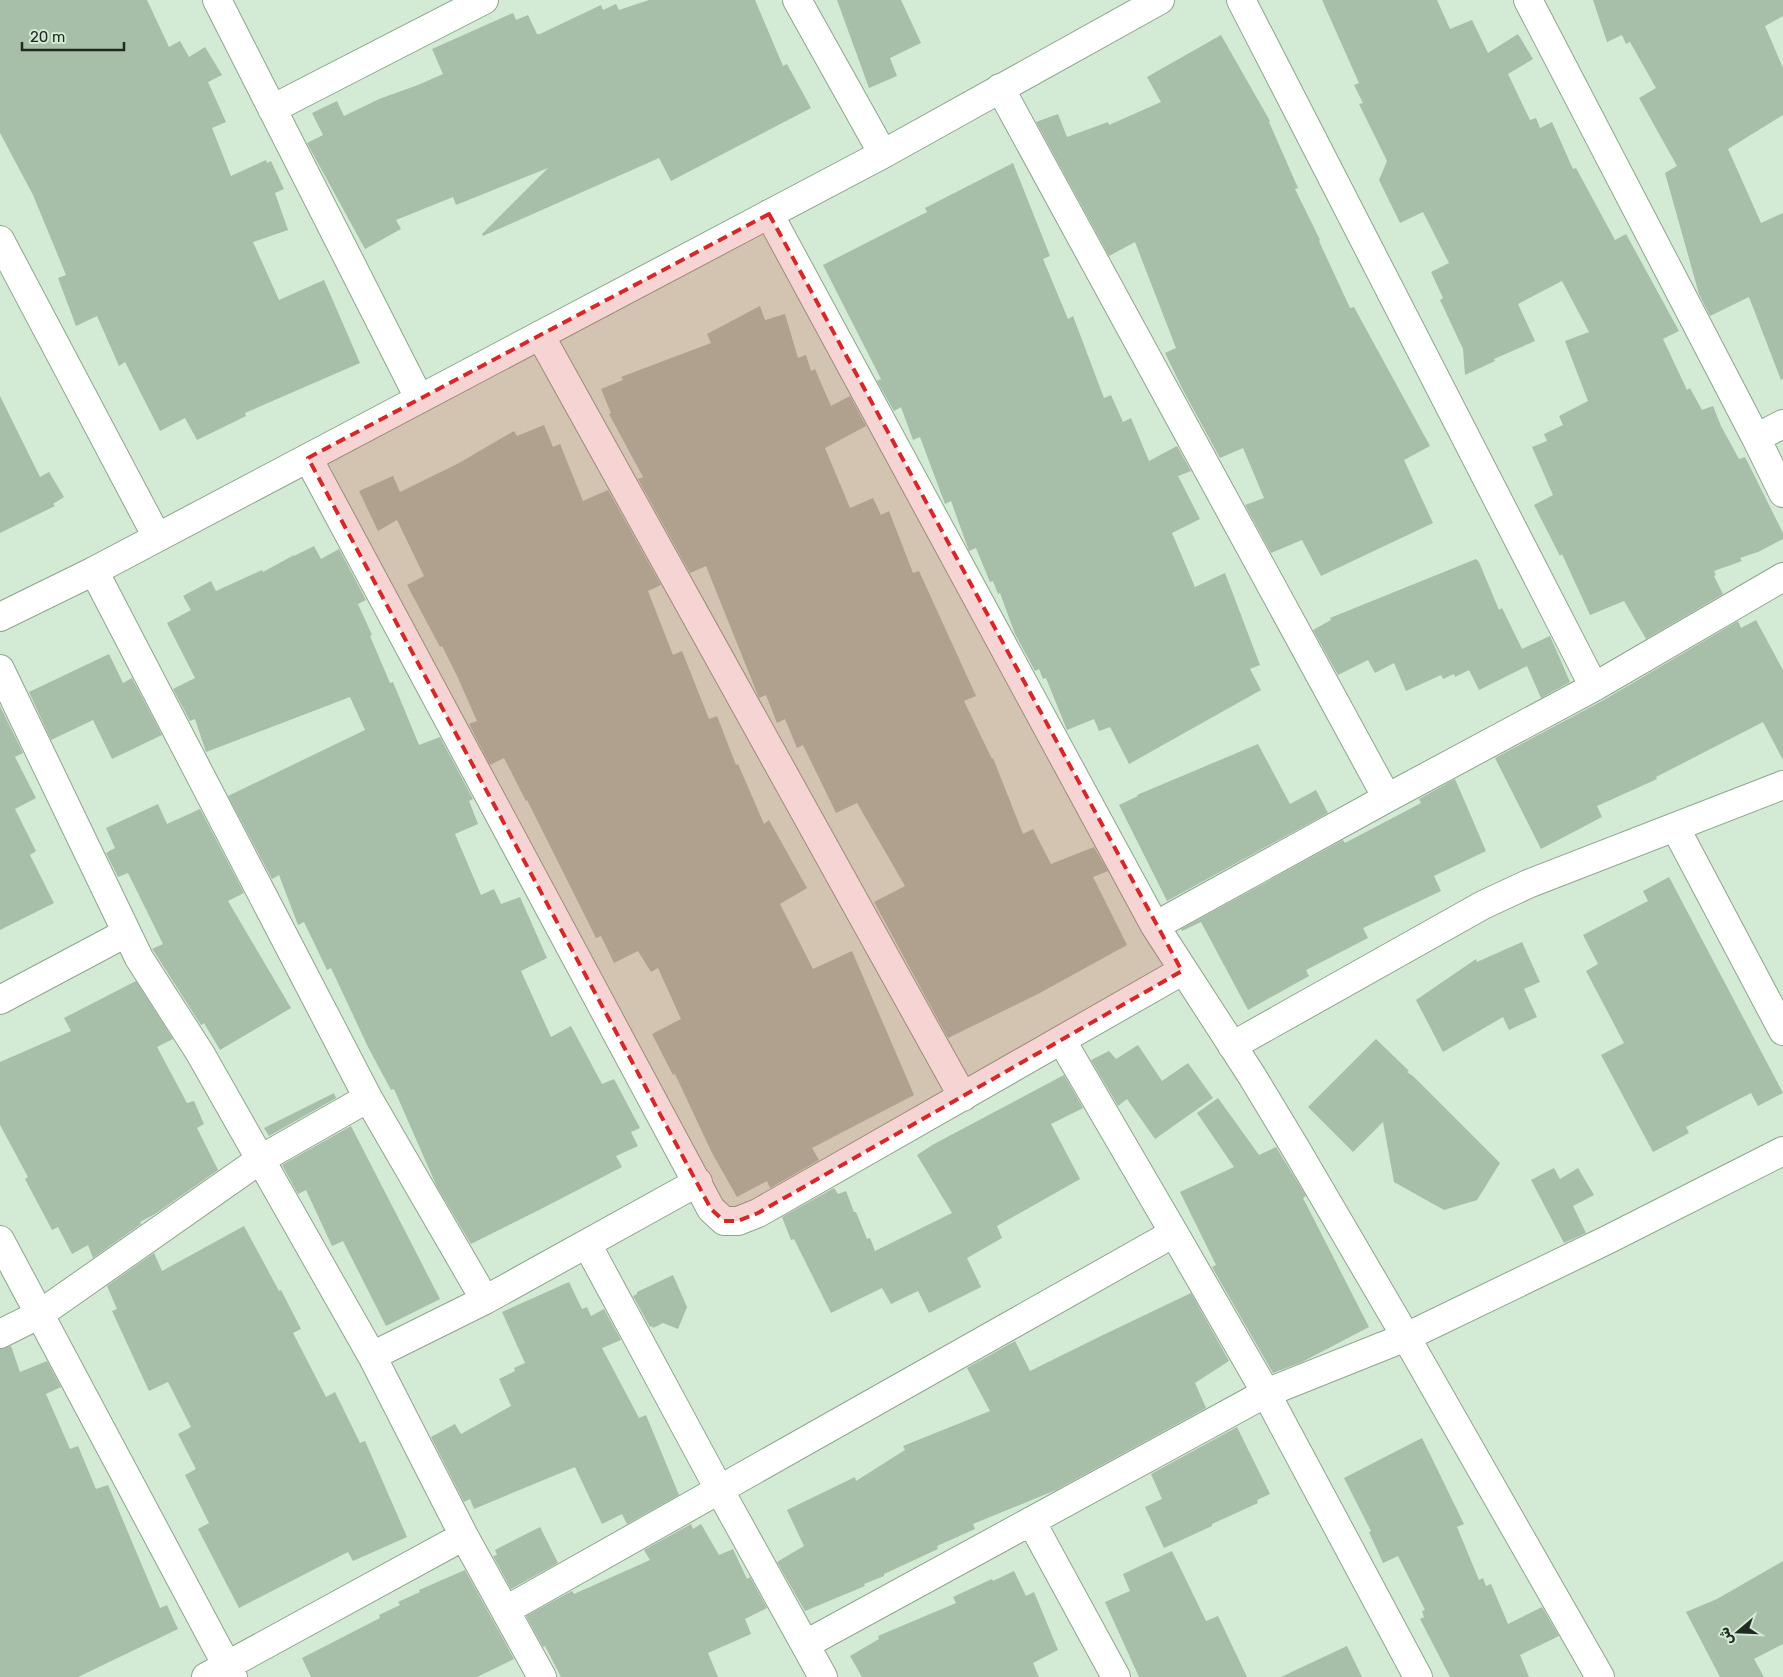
<svg xmlns="http://www.w3.org/2000/svg" width="1783" height="1677" viewBox="0 0 1783 1677" font-family="Rubik,Vazirmatn,sans-serif">
<rect width="100%" height="100%" fill="#d3ead4"/>
<!-- building -->
<path fill="#a7bea8" d="M0 0H147L169 47 180 41 189 57 205 47 222 75 208 82 226 122 212 128 231 176 266 160 267 163 271 161 284 189 275 193 288 230 253 242 279 300 324 280 360 363 245 413 246 416 197 440 185 418 160 431 125 362 119 366 97 316 76 326 58 278 66 275 33 195 0 133Z
M649 0H755L783 66 787 64 811 108 671 181 659 158 483 236 482 234 548 168 456 205 453 197 396 220 401 229 365 249 307 143 323 135 312 113 337 101 344 116 379 99 418 85 443 74 432 49 513 13 516 20 528 15 537 34H540L601 5 603 10 616 4 619 10Z
M837 0H901L921 43 890 58 897 76 869 88Z
M1322 0H1437L1450 29 1472 20 1488 53 1518 34 1533 59 1508 74 1530 120 1536 118 1540 128 1552 122 1573 169 1576 168 1615 240 1626 234 1679 331 1663 339 1687 390 1690 388 1702 410 1713 406 1721 426 1739 459 1745 457 1783 533V539L1758 552 1740 558 1742 561 1714 571 1716 575 1714 576 1723 594 1646 639 1624 601 1590 615 1562 554 1560 556 1534 505 1553 495 1532 447 1547 441 1544 434 1563 425 1559 416 1588 401 1565 341 1589 332 1562 281 1518 304 1535 341 1494 359 1495 361 1465 375 1463 349 1440 300 1443 298 1431 272 1449 263 1423 212 1400 223 1379 180 1387 161 1359 104 1363 103 1354 85 1359 83Z
M1593 0H1783V16L1765 26 1783 68V115L1728 149 1761 223 1783 213V379L1781 380 1749 297 1710 316 1699 294 1665 173 1677 166 1639 98 1656 88 1630 42 1626 44 1622 35 1607 42Z
M1221 35 1270 121 1269 122 1298 188 1295 189 1320 240 1319 241 1350 308 1354 307 1430 446 1404 460 1433 523 1321 576 1302 540 1271 553 1245 505 1264 498 1243 448 1220 458 1183 390 1165 353 1176 348 1135 242 1109 256 1036 122 1058 114 1067 137 1108 122 1109 125 1161 102 1147 77Z
M1013 163 1050 256 1043 259 1068 319 1073 316 1104 398 1111 395 1123 422 1131 418 1149 461 1177 446 1191 471 1178 476 1200 519 1172 533 1195 587 1225 573 1260 665 1250 669 1261 690 1129 764 1110 727 1099 731 1094 719 1067 730 1046 678 1043 679 1039 669 1035 671 1015 634 1000 593 998 594 993 581 990 582 976 548 969 551 951 501 945 504 920 437 913 440 901 407 894 411 877 381 881 379 823 265 927 212 925 208Z
M760 306 765 320 785 314 798 358 806 355 811 371 815 369 831 406 850 396 866 426 825 448 850 508 873 498 881 515 889 511 913 573 919 571 976 696 964 701 992 759 993 758 1023 834 1033 829 1051 864 1094 847 1108 871 1093 877 1127 945 1038 994 948 1038 874 902 905 886 857 803 836 813 803 745 797 748 785 719 777 723 766 695 759 698 706 566 690 573 638 479 643 477 609 414 611 413 601 389 623 380 621 377 711 343 707 334Z
M0 396 40 477 49 472 64 497 53 504 55 506 0 533Z
M544 425 553 447 560 444 583 501 608 490 661 585 648 591 673 655 682 651 709 719 717 716 736 765 738 764 764 824 769 820 807 888 780 904 813 969 852 951 914 1095 812 1148 819 1160 770 1188 767 1181 737 1197 712 1153 675 1074 673 1075 652 1034 681 1019 658 968 651 972 638 951 614 963 601 936 596 938 527 800 526 801 504 758 490 765 469 724 477 721 458 678 442 646 440 647 407 585 424 576 397 520 378 531 359 491 393 476 400 492 459 463 514 431 517 436Z
M314 546 321 559 339 549 366 600 358 604 372 635 370 636 390 683 393 682 419 745 440 737 473 799 469 801 478 824 455 834 481 895 494 889 501 904 520 897 547 958 521 971 551 1037 571 1026 602 1084 614 1079 640 1128 631 1132 638 1146 616 1156 622 1167 541 1209 471 1244 437 1187 394 1089 391 1090 368 1047 331 968 327 970 304 922 298 925 279 875 272 879 228 796 365 730 350 697 206 752 195 719 190 721 173 689 195 678 167 623 191 610 183 596 211 581 216 591 262 570 263 572 294 555V556Z
M1476 559 1479 562 1499 610 1502 608 1522 649 1550 636 1570 682 1541 698 1527 666 1479 690 1469 670 1455 677 1454 674 1443 679 1441 675 1406 691 1394 663 1375 673 1368 660 1338 675 1313 630 1331 620 1330 618Z
M1756 620 1783 670V760L1763 722 1656 777 1657 779 1597 806 1602 817 1541 849 1495 758 1602 701 1738 621 1741 628Z
M109 654 123 683 132 678 162 735 112 759 93 720 51 740 29 692Z
M0 706 23 753 15 757 36 798 15 809 36 851 30 855 54 903 0 930Z
M1258 744 1290 804 1316 790 1328 813 1167 901 1119 805 1138 796 1137 795Z
M1455 779 1486 851 1434 876 1441 891 1363 928 1368 938 1306 970 1309 976 1248 1010 1201 922 1182 931 1181 929 1343 840 1345 843 1421 803 1419 799Z
M158 804 167 824 200 809 244 893 228 901 291 1008 220 1050 204 1023 201 1025 153 950 152 949 163 944 128 873 118 877 106 853 115 848 106 828Z
M1669 877 1783 1093 1758 1106 1751 1093 1686 1127 1689 1133 1653 1152 1601 1055 1624 1043 1586 971 1598 964 1583 935 1648 901 1643 891Z
M1522 942 1540 982 1524 989 1537 1017 1509 1030 1503 1017 1443 1052 1416 1000 1476 959 1477 962Z
M136 981 173 1039 157 1047 187 1103 194 1101 204 1124 197 1128 218 1170 155 1214 140 1222 141 1224 93 1258 88 1245 72 1254 58 1227 52 1230 25 1179 28 1177 0 1125V1062L71 1031 64 1018Z
M1376 1039 1409 1071 1407 1072 1413 1076 1500 1163 1477 1200 1444 1210 1394 1182 1383 1122 1353 1152 1308 1107Z
M1138 1045 1162 1081 1188 1063 1213 1098 1155 1139 1127 1099 1118 1106 1091 1060 1109 1051 1116 1059Z
M1064 1075 1083 1108 1051 1124 1080 1179 997 1226 1002 1238 967 1258 981 1287 929 1313 918 1291 891 1304 882 1288 831 1313 794 1239 791 1240 782 1217 834 1188 838 1194 846 1191 854 1212H856L867 1239 870 1238 875 1251 952 1213 917 1155 934 1144Z
M334 1093 336 1098 269 1136 264 1128Z
M1218 1098 1259 1155 1276 1147 1306 1196 1303 1198 1369 1327 1302 1362 1273 1373 1212 1267 1216 1265 1180 1192 1234 1167 1197 1113Z
M351 1126 440 1299 386 1326 343 1241 332 1246 306 1190 298 1194 282 1165Z
M1554 1168 1560 1179 1578 1168 1594 1195 1573 1206 1586 1233 1564 1243 1531 1180Z
M244 1226 279 1291 281 1290 301 1329 293 1333 326 1397 335 1392 360 1443 365 1441 407 1537 353 1561 348 1552 239 1608 198 1529 209 1523 185 1475 196 1469 178 1434 191 1427 168 1382 149 1391 112 1311 117 1309 107 1286 154 1253 162 1271Z
M673 1275 687 1307 678 1329 663 1323 653 1328 652 1326 650 1327 633 1296 637 1294V1292Z
M569 1282 582 1309 587 1307 591 1316 604 1309 621 1340 602 1348 639 1418 646 1415 679 1495 627 1524 622 1514 602 1524 575 1467 474 1509 470 1499 464 1502 431 1437 455 1424 461 1434 511 1406 499 1379 515 1371 514 1368 525 1363 502 1312Z
M1191 1293 1229 1361 1195 1383 1206 1408 1056 1490 973 1524 975 1529 937 1546 938 1549 884 1574V1576L864 1584 865 1586 805 1611 777 1562 804 1546 787 1510 855 1477 856 1481 905 1450 903 1446 990 1411 967 1368 1008 1345 1015 1341 1030 1371 1103 1335Z
M11 1346 20 1372 47 1361 61 1387 46 1394 70 1449 78 1446 96 1489 108 1485 160 1608 167 1605 178 1629 78 1677H0V1349Z
M1237 1427 1270 1494 1257 1500 1258 1503 1212 1524V1526L1164 1548 1145 1507 1162 1499 1151 1474Z
M1422 1438 1464 1524 1457 1527 1479 1580 1483 1578 1486 1586 1491 1584 1508 1624 1542 1607 1559 1636 1520 1655 1529 1677H1450L1420 1619 1424 1617 1422 1611 1425 1610 1398 1556 1383 1563 1369 1532 1371 1531 1344 1478Z
M691 1524 693 1529 701 1524 719 1555 733 1549 747 1579 750 1577 767 1608 745 1619 751 1634 708 1653 718 1677H561L545 1646 543 1647 526 1616 572 1591 574 1594 650 1560 644 1550Z
M540 1527 558 1563 511 1589 493 1556 497 1555 495 1550Z
M1172 1551 1206 1621 1218 1616 1247 1677H1139L1105 1602 1130 1591 1123 1574Z
M1783 1561V1644L1754 1659 1764 1677H1720L1686 1612 1717 1599Z
M465 1570 514 1659 477 1677H311L302 1658 380 1618 379 1615 400 1605 398 1602 420 1592 419 1590Z
M1014 1571 1026 1596 1034 1592 1058 1650 1033 1663 1039 1677H862L850 1656 879 1639 878 1636 956 1603 953 1597 992 1579 993 1581Z
M1347 1646 1362 1677H1281Z"/>
<g fill="none" stroke-linecap="round" stroke-linejoin="round">
<defs>
<path id="minor" d="M217 0 419 398
M797 0 883 154
M1241 0 1594 687
M1528 0 1756 438 1783 493
M1000 88 1387 798
M272 109 484 0
M769 214 1155 926 1252 1076 1296 1149 1406 1337 1600 1677
M0 240 157 537
M540 335 963 1097
M1756 438 1783 424
M308 458 711 1209 724 1221H738L758 1213 1182 971
M94 571 368 1098 485 1300
M0 669 139 958 200 1053 372 1356 464 1536 542 1677
M1675 827 1783 1031
M1155 926 1387 798 1594 687 1783 577
M0 1000 126 933
M1062 1041 1174 1233 1266 1393 1418 1677
M1232 1046 1483 905 1528 884 1783 785
M0 1240 233 1677
M587 1244 719 1489 823 1677
M0 1334 40 1314 261 1159 368 1098
M372 1356 485 1300 698 1182
M1031 1521 1116 1677
M506 1610 1174 1233
M806 1644 1266 1393 1406 1337 1607 1240 1783 1151
M206 1677 464 1536"/>
<path id="tertiary" d="M0 617 94 571 883 154 1160 0"/>
</defs>
<!-- minor casing -->
<use href="#minor" stroke="#8fa58f" stroke-width="30"/>
<!-- tertiary casing -->
<use href="#tertiary" stroke="#8fa58f" stroke-width="30"/>
<!-- minor -->
<use href="#minor" stroke="#fff" stroke-width="28"/>
<!-- tertiary -->
<use href="#tertiary" stroke="#fff" stroke-width="28"/>
</g>
<!-- marked area -->
<path fill="#d62828" fill-opacity="0.2" stroke="#d62828" stroke-width="4" stroke-dasharray="10 6" stroke-linejoin="round" d="M769 214 1182 971 758 1213 738 1221H724L711 1209 308 458Z"/>
<!-- north arrow -->
<g transform="translate(1738 1632) rotate(251)" stroke="#d3ead4" stroke-width="4" paint-order="stroke">
<path d="M0-4L9 19L0 12L-9 19Z" fill="#212a22"/>
<text y="-8" font-size="14" font-weight="bold" text-anchor="middle" fill="#212a22">ش</text>
</g>
<!-- scale -->
<path d="M22 42v8h102v-8" fill="none" stroke="#212a22" stroke-width="2.5"/>
<text x="30" y="42" font-size="15" fill="#212a22" stroke="#d3ead4" stroke-width="4" paint-order="stroke">20 m</text>
</svg>
